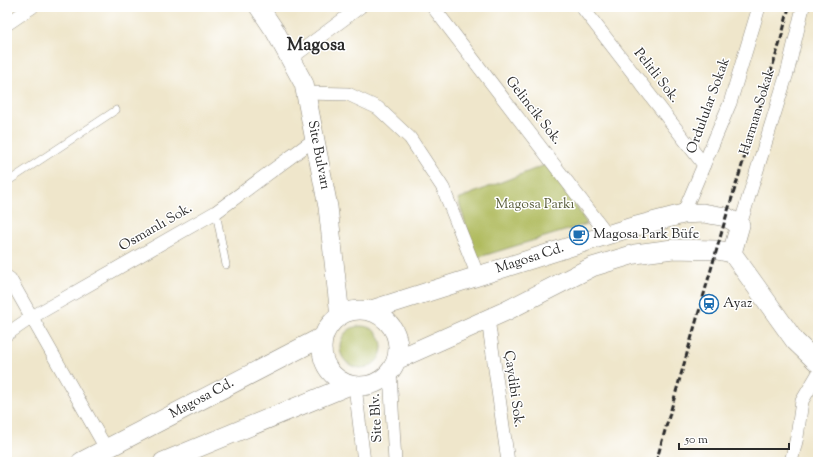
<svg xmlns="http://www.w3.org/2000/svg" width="825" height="469" viewBox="0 0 825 469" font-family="'Sorts Mill Goudy',serif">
<rect width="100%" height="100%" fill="#fff"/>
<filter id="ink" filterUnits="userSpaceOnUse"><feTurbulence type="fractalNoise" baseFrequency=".025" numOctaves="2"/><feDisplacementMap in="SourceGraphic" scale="8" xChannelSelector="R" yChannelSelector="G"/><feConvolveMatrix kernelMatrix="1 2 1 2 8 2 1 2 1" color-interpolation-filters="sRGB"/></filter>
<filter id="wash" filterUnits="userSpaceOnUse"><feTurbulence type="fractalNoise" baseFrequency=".012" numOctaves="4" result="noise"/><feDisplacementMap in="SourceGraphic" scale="16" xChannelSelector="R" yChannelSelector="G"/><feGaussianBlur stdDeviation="0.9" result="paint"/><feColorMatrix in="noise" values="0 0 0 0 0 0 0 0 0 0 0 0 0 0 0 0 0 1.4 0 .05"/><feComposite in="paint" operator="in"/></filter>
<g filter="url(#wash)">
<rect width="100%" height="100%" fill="#efe6cb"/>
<!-- green -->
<path fill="#afba5c" stroke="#6d7244" d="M550 163 587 224 476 258 458 199Z
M340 347a21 21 0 1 1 42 0a21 21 0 1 1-42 0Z"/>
</g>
<g filter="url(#ink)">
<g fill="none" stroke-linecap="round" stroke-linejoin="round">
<defs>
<path id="lane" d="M7 182 116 110
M216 212 226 265"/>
<path id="street" d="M433 7 608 235
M582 7 704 165
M7 24 32 7
M290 59 360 7
M306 93 348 94 378 108 410 138 443 188 478 276
M683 214 730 103 759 7
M740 225 788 70 803 7
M7 277 10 279 107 450
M488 319 508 462
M7 334 32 317 216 212 315 139
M390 372 395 462
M355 386 364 462
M791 462 797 437 802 401 818 374"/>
<path id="secondary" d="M259 7 275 31 304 84 328 207 340 316
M732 253 795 341 818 363
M322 348a38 38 0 1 1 76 0a38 38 0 1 1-76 0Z
M368 311 629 228 683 214 703 213 726 217 740 225 732 253
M396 360 506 311 592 267 635 254 673 249 717 250 732 253
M81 462 324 336
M163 462 350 385"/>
</defs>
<!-- lane casing -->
<use href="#lane" stroke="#8d887b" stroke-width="8"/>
<!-- street casing -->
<use href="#street" stroke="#8d887b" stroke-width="14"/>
<!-- secondary casing -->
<use href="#secondary" stroke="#8d887b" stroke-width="20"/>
<!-- lane -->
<use href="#lane" stroke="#fff" stroke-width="7"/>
<!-- street -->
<use href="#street" stroke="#fff" stroke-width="13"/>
<!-- secondary -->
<use href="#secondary" stroke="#fff" stroke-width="19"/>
<!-- rail -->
<path stroke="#2b2b2b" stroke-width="3" stroke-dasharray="6 3" stroke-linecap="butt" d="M656 462 726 217 781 39 789 7"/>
</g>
</g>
<!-- icons -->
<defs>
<symbol id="cafe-ring" viewBox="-11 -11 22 22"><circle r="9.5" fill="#fff" stroke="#1f6fb2" stroke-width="1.5"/><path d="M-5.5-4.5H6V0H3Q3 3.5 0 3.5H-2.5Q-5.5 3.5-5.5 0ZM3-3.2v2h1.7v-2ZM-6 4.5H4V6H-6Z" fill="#1f6fb2"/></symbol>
<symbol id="station-ring" viewBox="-11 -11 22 22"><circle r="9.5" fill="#fff" stroke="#1f6fb2" stroke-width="1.5"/><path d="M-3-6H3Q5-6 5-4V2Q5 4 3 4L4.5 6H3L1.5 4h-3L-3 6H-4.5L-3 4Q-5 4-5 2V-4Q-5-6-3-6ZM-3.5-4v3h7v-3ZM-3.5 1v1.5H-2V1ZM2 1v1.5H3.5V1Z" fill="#1f6fb2"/></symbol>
</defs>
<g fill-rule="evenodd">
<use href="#cafe-ring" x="568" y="224" width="22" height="22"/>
<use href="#station-ring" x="698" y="293" width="22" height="22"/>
</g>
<g text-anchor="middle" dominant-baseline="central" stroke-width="3" stroke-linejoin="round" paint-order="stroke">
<!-- street labels -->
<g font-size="14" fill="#2b2b2b" stroke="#fff">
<text transform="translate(656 76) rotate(52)">Pelitli Sok.</text>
<text transform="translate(709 106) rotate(-70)">Ordulular Sokak</text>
<text transform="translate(533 111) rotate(52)">Gelincik Sok.</text>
<text transform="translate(758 112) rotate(-73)">Harman Sokak</text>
<text transform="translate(318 155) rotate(79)">Site Bulvarı</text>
<text transform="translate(156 228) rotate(-30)">Osmanlı Sok.</text>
<text transform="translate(530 259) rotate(-18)">Magosa Cd.</text>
<text transform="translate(513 389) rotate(82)">Çaydibi Sok.</text>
<text transform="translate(202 399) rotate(-28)">Magosa Cd.</text>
<text transform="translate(377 418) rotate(-93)">Site Blv.</text>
</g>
<!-- park labels -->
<g font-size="14" fill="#595d3c" stroke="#fff">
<text x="535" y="205">Magosa Parkı</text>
</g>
<!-- poi labels -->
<g font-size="14" fill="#2b2b2b" stroke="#fff" text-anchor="start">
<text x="593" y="235">Magosa Park Büfe</text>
<text x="723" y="304">Ayaz</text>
</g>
<!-- district labels -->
<g font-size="18" font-weight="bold" fill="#2b2b2b" stroke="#fff">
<text x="316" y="46">Magosa</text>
</g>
</g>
<!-- margin -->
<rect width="825" height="469" fill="none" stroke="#fff" stroke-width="24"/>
<!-- scale -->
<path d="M679 443v6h110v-6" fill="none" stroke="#2b2b2b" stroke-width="2"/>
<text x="685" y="443" font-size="12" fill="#2b2b2b" stroke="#ffffff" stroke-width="3" paint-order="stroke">50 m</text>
</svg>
